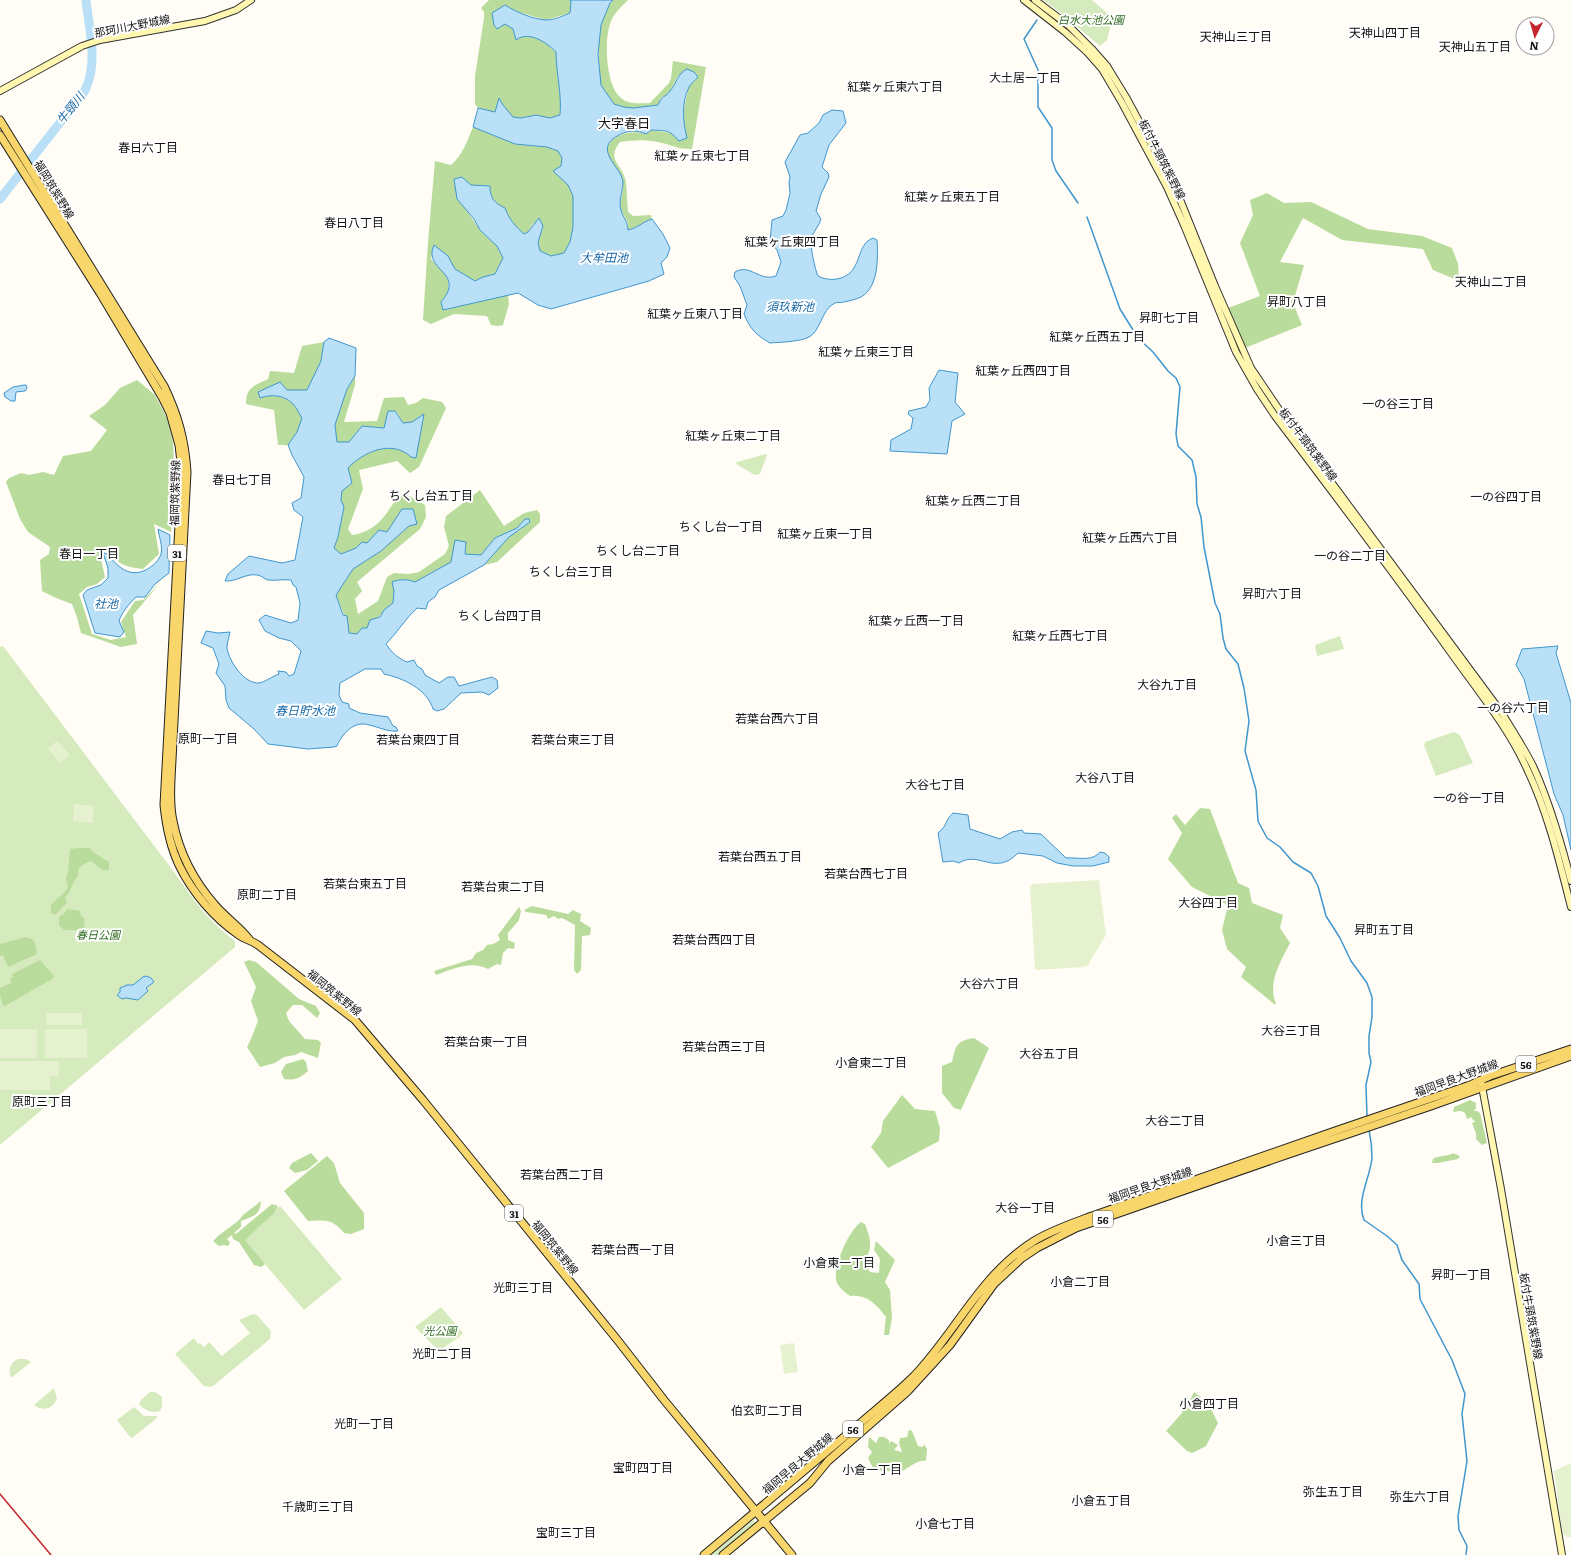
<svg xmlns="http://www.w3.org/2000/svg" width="1571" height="1555" viewBox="0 0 1571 1555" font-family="Literata,'Noto Sans JP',serif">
<rect width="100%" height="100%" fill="#fffdf5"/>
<!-- green -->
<path fill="#d5ebbd" d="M1043 0H1092L1108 14 1111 23 1107 40 1100 46 1060 12Z
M766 454 767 455 760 474 755 475 736 464 737 462Z
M1340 636 1344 649 1317 656 1315 645Z
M3 646 174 872C192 898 209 922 235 941V947L0 1145V647Z
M1454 732 1460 735 1473 763 1436 776 1424 745 1425 742Z
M280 1206 342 1279 304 1310 242 1237Z
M441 1307 463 1333 459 1337 439 1351 415 1327Z
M253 1314 257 1315 271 1331 270 1339 213 1386 210 1387 204 1386 175 1354 194 1338 198 1344 200 1343 204 1347 209 1342 222 1356 250 1333 239 1320Z
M18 1359H26L31 1362 11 1378C8 1370 10 1363 18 1359Z
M54 1388 57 1398C53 1409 43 1412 34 1405Z
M150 1392H155L162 1397V1406L160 1411C152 1414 144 1410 139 1404L141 1400Z
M134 1407 144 1416H157V1418L132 1438 130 1437 117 1420Z
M753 1520 756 1523 718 1555H711Z"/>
<!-- forest -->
<path fill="#b9dc9c" d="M489 0H570L571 2 570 13 546 20 514 11 505 5V24L513 29 520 37C537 36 544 40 556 53 556 73 562 94 560 115L550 118 536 115 521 118 513 117 502 105 499 98 495 112 478 108 475 104V76L484 18V12L481 8Z
M613 0H628C621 7 613 14 610 24 604 42 606 86 621 98 629 105 640 103 650 103L669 83 671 78 673 61 706 67 692 149C677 149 675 146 662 143 648 139 634 140 620 142 605 161 624 165 626 183 627 192 627 202 628 212L633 216 651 215 652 219C641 222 639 228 628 230 628 227 628 223 627 221 625 216 621 212 620 207 620 199 625 187 622 179 619 171 612 166 609 158 600 137 630 128 646 134L651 130 672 133 683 120 685 103 689 86 696 80 678 76 669 93 661 98 658 105C645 107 624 113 613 103 608 99 603 91 601 85 598 79 600 71 599 64 598 46 599 13 613 0Z
M473 127 515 144 547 147 558 151 562 158 561 166 554 171 568 185 573 196V226L570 242 565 253 551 256 540 251 538 242 543 226 533 224 528 232 524 234C515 226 509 219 505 208 494 203 490 198 490 186L471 185 462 177 467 211 480 230 497 246 503 258 495 274 483 277 475 281 455 269 448 257 434 245 431 259C445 273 457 283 441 302L443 310 508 295 509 304 503 325 499 326 491 325 487 316 454 314 431 324 423 320 428 242 435 161 451 165C463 155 467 141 473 127Z
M1267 193 1284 203 1311 202 1368 229 1422 236 1452 248 1458 264 1459 281 1433 270 1423 249 1342 240 1303 218 1280 262 1304 265 1293 303 1302 325 1245 348 1228 308 1260 296 1240 243 1253 215 1250 200Z
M324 342 322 361 307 390H287L280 382 260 398C271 394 285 396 293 404 297 408 299 414 302 418L297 432 288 445H278L274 410 246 404C246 387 254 386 268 379L270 371 294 373 302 346Z
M355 376V385L344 422 377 421 384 398 404 397 408 405 416 403 423 398 442 402 446 408 419 467 410 473 397 461 359 470 363 489 348 529 352 535C376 532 386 515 398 496H409L425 505 426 517 420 529 357 582 362 591 355 599 358 614 378 601 387 577 394 573 409 574 419 572 445 554 449 546 444 527 446 516 480 490 504 526 524 513 537 510 540 514V522L497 562 484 565 509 537 521 529 525 519 517 528 495 538 481 555 465 554 415 582 410 580H397L393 603 367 628H362L357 634 348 633V624L336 595 353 569 381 551 409 526 393 524 387 532 379 530 367 543 362 542 356 548 341 554 333 548 338 537 344 507 341 500 342 491 352 483 348 468C363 452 392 439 411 457L424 415 412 422 403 423 396 411 385 428 362 426 349 442H337L335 425 347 389Z
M137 380 155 395 167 418 173 442 175 488 171 532 154 524 159 554 143 569C135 568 126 567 119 562 113 557 113 553 105 548L100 555 105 577 97 584 87 587 79 594 92 634 111 640 126 637 121 622 135 601 143 600 159 584 133 615 137 644 121 647 81 633 77 617 72 604 56 598 42 591 40 560 49 554 50 547 28 532 20 519 6 482 9 478 21 473 29 475 43 472 54 475 63 456 91 451 107 430 89 416 105 405 120 388Z
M1200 808 1210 809 1238 883 1249 888 1252 903 1283 915 1280 928 1290 943C1281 961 1267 983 1276 1004H1274L1241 977 1246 967 1227 949 1222 930 1228 905 1192 887 1168 859 1182 833 1172 818 1176 814 1185 825Z
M79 848H90C95 855 102 857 109 862V870H103L91 861C83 864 77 866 78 876 72 882 71 892 65 898L67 903 55 915 51 913V905C58 897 63 896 68 887L66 879 68 872 70 849Z
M532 906 568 914 573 910 581 914 580 921 591 928 590 935 582 936 581 970 577 974 574 970 575 925 562 918 558 919 554 916 548 919 546 915 526 912 524 910Z
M519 907 521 911 519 920 508 933V940L515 943 514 949 508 948 503 953 501 965 497 964 488 969C471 960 453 969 436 975L434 971 472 959 476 953 483 950 487 945 493 944 500 940 498 935Z
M67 909 80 911 81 917H84L85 930H64L59 925V917L64 914Z
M26 937 32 939 35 943 37 954 8 967 3 955 0 956V944Z
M40 960 54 976 52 979 5 1006 3 1005 0 996V988L11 983 10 979 13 977 12 974Z
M249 960 256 962 299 999 316 1006 320 1013 317 1018 302 1005H293L286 1013 289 1021 305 1039 318 1040 321 1043 318 1058 301 1052 295 1055 284 1057 275 1063 260 1067 247 1047C252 1039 254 1030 258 1021L251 1001 256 987 244 962Z
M974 1038 989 1048 961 1110 954 1108 942 1093V1066L952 1062C956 1045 956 1041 974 1038Z
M303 1059 306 1062 308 1071C300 1078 294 1081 284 1079L281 1072 286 1064Z
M902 1095 915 1109 935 1111 940 1128 939 1141 888 1168 871 1147 881 1133 883 1121Z
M1470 1100 1476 1103V1108L1474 1111H1477L1480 1113 1487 1143 1482 1145 1476 1139V1133L1472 1123 1475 1122 1471 1117 1467 1119 1465 1113 1461 1111 1453 1112 1454 1107Z
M311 1153 318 1161 307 1170 295 1173 289 1168 292 1163Z
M1453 1153 1460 1156 1458 1159 1438 1163H1432L1433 1159C1439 1155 1447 1157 1453 1153Z
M327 1156 334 1163 340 1183 364 1213V1229L351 1234 344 1233C333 1219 325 1220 308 1221L284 1191Z
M261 1201C260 1216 253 1216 241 1221V1227L233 1234 237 1233 272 1204 278 1206 274 1213 245 1240 265 1264 261 1267 254 1265 239 1242 233 1239 232 1235 227 1239 230 1243 228 1246 224 1245 219 1246 213 1241 218 1236 238 1221 243 1215Z
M861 1222 865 1224C871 1240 873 1247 864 1262L870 1272 879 1273 880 1259 874 1250 876 1241 895 1260 885 1282 890 1290 892 1318 889 1335H884L886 1317C877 1305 867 1294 850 1296 846 1293 839 1288 837 1283 831 1269 849 1230 861 1222Z
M1194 1392 1201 1397 1200 1405 1211 1409 1218 1423 1206 1446 1192 1453 1187 1451 1166 1431 1182 1413 1185 1400H1190Z
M909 1430 912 1431 918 1446 923 1447 924 1444 927 1449 926 1461C915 1459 907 1471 897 1473 894 1474 891 1471 888 1471 884 1470 879 1471 875 1472L868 1458 872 1452 868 1447 869 1437 876 1443 879 1437H884L889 1440V1444L891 1441 898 1445 894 1450 902 1452 899 1443 900 1438 907 1437Z"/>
<!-- pitch -->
<path fill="#e6f2cf" d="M57 741 70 755 60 763 48 749Z
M74 804 94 806 93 823 73 821Z
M1099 880 1106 935 1088 965 1084 967 1037 970 1035 969 1030 886 1033 884Z
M46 1013H82V1025H47Z
M0 1029H37V1058H0Z
M45 1029H87V1058H45Z
M0 1061H59V1076H50V1090H0Z
M794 1343 798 1372 784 1374 780 1345Z
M1571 1463V1537H1567L1562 1533 1554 1471Z"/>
<!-- water -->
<path fill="#b9e0f7" stroke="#3f96cf" d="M570 0H613L610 3 601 25 598 54 601 85 614 104 624 107 633 108 658 105C662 95 665 98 670 91 677 83 677 74 687 69L694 72 698 77C695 81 691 83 689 87 681 103 683 122 687 138L679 141C669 129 666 131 651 130L646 134C637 130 628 130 619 135 591 149 622 167 623 182 623 191 618 201 621 210 623 218 627 219 628 230 638 228 642 222 652 219L663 234 670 248 667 257 661 263 664 274 649 281 551 309 538 305 518 293 443 310 441 302C467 272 422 271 434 245L448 256 455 269 475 281 483 277 495 274 503 258 497 246 480 230 474 219 457 199 454 179 462 177 471 185 490 186C490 198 494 203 505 208 509 219 515 226 524 234L528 232 539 218 543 226 538 242 540 251 551 256 564 253 570 242 573 227V196L568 185 553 171 561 166 562 158 558 151 547 147 515 144 473 127 478 108 495 112 499 98 503 105 513 117 521 118 536 115 550 118 560 115C562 94 556 73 556 52 547 43 529 30 516 40L513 29 505 24 497 29 494 25 492 13 505 5C516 12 532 19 546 20 554 20 563 16 570 13L571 2Z
M832 110 843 111 846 123 829 145 822 167 828 173 829 177 821 194 816 211 821 219C819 226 813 232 811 239 810 245 815 270 818 276 824 279 830 280 837 279 864 274 854 245 873 238L877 240C878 257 879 287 861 297 857 299 849 301 844 302 841 303 837 302 835 303 821 309 821 333 807 338 796 342 782 342 770 343 756 335 750 329 744 314L747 305 740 286 734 277 735 272C750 263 759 282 776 276L781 262 777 250 770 242 772 220 783 216 786 210 790 193 789 182 790 177 785 162 800 135 808 133 819 123 823 115Z
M329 338 356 348 355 376 347 389 335 425 337 442H349L362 426 384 428 388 411H395L403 423 412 422 424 414 416 458 411 457C392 439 363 452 348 468L352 483 342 491 341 500 344 507 338 537 334 548 341 554 356 548 362 542 367 543 379 530 387 532 402 509H413L417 524 409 526 381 551 353 569 336 595 343 615 347 616 349 633 357 634 362 628H367L370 620 380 617 384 610 393 603 394 591 392 582C399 579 408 579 415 582L451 562 455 540 466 542 465 554 481 555 495 538 517 528 525 519H529L530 522 509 537 484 565 439 590 435 597 428 602 426 609 417 608C405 619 397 633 386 644 391 652 399 659 407 662L414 660 417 666 422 669 425 675 439 683 448 677H454L459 686 492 677 497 680 498 688 489 695 482 692 461 693 444 709 437 711 433 709C427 689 403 678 384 674L381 669H365L340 683 339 695 342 702 349 704V708L360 713 388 717 393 726 396 727 398 731C387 732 379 727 369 725 354 720 342 734 337 746L334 747 308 749 268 744 254 729 229 708 226 700 225 686 216 673 219 664 213 648 201 643 206 631 218 633 230 632C229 637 227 643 227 648 229 661 244 684 259 683 265 682 273 676 279 674L278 671 286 672 289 676 294 674 301 651 291 641 279 638 265 631 259 620 265 615 291 623 298 620 300 603 296 587 293 585 291 580C283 579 276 581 268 580 264 579 261 575 257 575 246 573 236 582 225 581L228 574 249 556 282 563 295 560 303 517 294 510 292 503 301 498 304 477 292 455 288 445 297 432 302 418C299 414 297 408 293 404 285 395 271 394 260 398L258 392 280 382 287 390H307L321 361 324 342Z
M939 370 958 373 955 402 965 414 952 421 947 454 890 451 891 440 911 429 913 418 908 414 909 411 926 407 930 400 929 388Z
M24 385H26L27 388 25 391 16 392 15 401H11L5 397 4 393 13 387Z
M158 529 170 535 169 573 155 584 145 597H136C129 604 122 612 119 621L124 632 120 637 95 633 83 595 87 590 101 585 108 578V568L103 553 108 554C119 570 134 580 152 566 155 564 160 558 161 554 163 546 159 537 158 529Z
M1558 646 1556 653 1571 703V850L1563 815 1554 794 1524 679 1516 665 1522 649Z
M953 813 968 815 970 829 1000 839 1012 832 1022 830 1024 833 1041 834 1066 858C1077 857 1092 862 1100 852L1105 853 1109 857V862L1093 866H1073L1057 863 1043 856 1018 853C995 877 979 850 959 863L953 861 943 862 938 833C948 825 945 820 953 813Z
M146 976 151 978 154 982 146 988 148 991 138 1000 126 998 122 999 117 995 120 992V988L127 985H133L143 977Z"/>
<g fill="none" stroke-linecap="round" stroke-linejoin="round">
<!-- stream -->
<path stroke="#3f96cf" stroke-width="1.5" d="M1037 20 1024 39 1038 70V107L1052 128V160L1056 171 1078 203
M1087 217 1120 309 1138 338 1153 352 1168 371 1176 378 1180 387 1176 434 1178 446 1192 460 1196 477 1197 504 1201 517 1204 547 1215 603 1220 614 1223 638 1226 649 1238 664 1244 688 1249 721 1245 751 1256 790 1258 821 1267 838 1280 847 1293 862 1311 873 1318 886 1326 916 1340 938 1351 961 1367 983 1372 997V1017L1369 1036V1053L1371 1062 1366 1085 1367 1117
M1369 1130C1371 1139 1372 1149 1372 1158 1370 1178 1356 1200 1364 1220L1387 1236 1397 1245 1402 1260 1419 1284 1420 1299 1452 1360 1465 1394 1462 1414 1467 1461 1458 1516 1459 1530 1467 1546 1466 1555"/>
<!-- river -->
<path stroke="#b9e0f7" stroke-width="9" d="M0 199 77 101C80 97 84 93 86 88 98 61 89 28 86 0"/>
<defs>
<path id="secondary" d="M1024 0 1065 32 1087 52 1102 69 1122 103 1167 187 1184 225 1236 352 1257 389 1275 416C1334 494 1394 573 1451 653 1478 691 1508 727 1527 769 1548 813 1559 860 1571 907
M1035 0 1068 25 1092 49 1107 66 1126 97 1177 192 1215 286 1251 368 1295 433 1502 713C1512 730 1524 748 1533 766 1550 803 1561 842 1571 881
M0 91 82 46 100 40 205 21 236 10 251 0
M1481 1081 1501 1189 1562 1555"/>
<path id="primary" d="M0 120 164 386C178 415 185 440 187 472L172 760C171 780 169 802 173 821 179 852 194 881 215 905 225 917 239 926 249 939
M0 135 100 293 162 397 170 413 179 445 181 462V487L164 805C166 825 170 846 179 865 192 892 214 918 239 935 245 939 252 941 258 945L355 1020 423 1100 619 1342 664 1400 792 1555
M704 1555C753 1514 802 1473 850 1432 871 1413 894 1396 914 1376 956 1332 981 1274 1034 1241 1052 1230 1073 1223 1092 1216L1335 1131 1470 1085 1490 1076 1571 1049
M723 1555 810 1483 828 1461 908 1391 950 1345 994 1284 1022 1258 1037 1248 1076 1228 1286 1155 1431 1106 1571 1056"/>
</defs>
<!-- secondary casing -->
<use href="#secondary" stroke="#333" stroke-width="8"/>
<!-- primary casing -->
<use href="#primary" stroke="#222" stroke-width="9"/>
<!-- secondary -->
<use href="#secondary" stroke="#fff6b0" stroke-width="6"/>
<!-- primary -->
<use href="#primary" stroke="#f9d66b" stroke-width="7"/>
<!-- rail -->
<path stroke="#c4262e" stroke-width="1.5" d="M0 1494 51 1555"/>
</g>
<g text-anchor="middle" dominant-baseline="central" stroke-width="4" stroke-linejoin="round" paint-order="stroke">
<!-- shield labels -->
<g fill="#fff" stroke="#585858" stroke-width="1">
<rect x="168" y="545" width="18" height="16" rx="3"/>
<rect x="1516" y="1056" width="20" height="16" rx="3"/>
<rect x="505" y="1205" width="18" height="16" rx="3"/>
<rect x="1093" y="1211" width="20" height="16" rx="3"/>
<rect x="843" y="1421" width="20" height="16" rx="3"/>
</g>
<g font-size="10" font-weight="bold" fill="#111">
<text x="177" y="553">31</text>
<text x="1526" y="1064">56</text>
<text x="514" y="1213">31</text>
<text x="1103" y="1219">56</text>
<text x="853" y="1429">56</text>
</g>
<!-- park labels -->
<g font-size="11" font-style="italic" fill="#2f6b1f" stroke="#fff">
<text x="1091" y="19">白水大池公園</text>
<text x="98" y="934">春日公園</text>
<text x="440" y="1330">光公園</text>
</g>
<!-- street labels -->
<g font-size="11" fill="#111" stroke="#fff">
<text transform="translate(132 25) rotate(-11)">那珂川大野城線</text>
<text transform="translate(1163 159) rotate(63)">板付牛頸筑紫野線</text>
<text transform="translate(55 189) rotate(59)">福岡筑紫野線</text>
<text transform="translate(1309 444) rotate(53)">板付牛頸筑紫野線</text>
<text transform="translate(174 493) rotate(-89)">福岡筑紫野線</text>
<text transform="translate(335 992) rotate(39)">福岡筑紫野線</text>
<text transform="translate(1456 1077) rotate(-20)">福岡早良大野城線</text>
<text transform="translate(1150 1184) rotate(-19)">福岡早良大野城線</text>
<text transform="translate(556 1247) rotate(51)">福岡筑紫野線</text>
<text transform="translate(1532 1316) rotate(80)">板付牛頸筑紫野線</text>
<text transform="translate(797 1463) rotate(-40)">福岡早良大野城線</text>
</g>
<!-- neighbourhood labels -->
<g font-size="12" fill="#111" stroke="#fff">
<text x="1385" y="32">天神山四丁目</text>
<text x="1236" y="36">天神山三丁目</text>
<text x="1475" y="46">天神山五丁目</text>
<text x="1025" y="77">大土居一丁目</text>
<text x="895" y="86">紅葉ヶ丘東六丁目</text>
<text x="148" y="147">春日六丁目</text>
<text x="702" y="155">紅葉ヶ丘東七丁目</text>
<text x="952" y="196">紅葉ヶ丘東五丁目</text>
<text x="354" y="222">春日八丁目</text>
<text x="792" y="241">紅葉ヶ丘東四丁目</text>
<text x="1491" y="281">天神山二丁目</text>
<text x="1297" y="301">昇町八丁目</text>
<text x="695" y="313">紅葉ヶ丘東八丁目</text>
<text x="1169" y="317">昇町七丁目</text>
<text x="1097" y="336">紅葉ヶ丘西五丁目</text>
<text x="866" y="351">紅葉ヶ丘東三丁目</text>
<text x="1023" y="370">紅葉ヶ丘西四丁目</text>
<text x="1398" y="403">一の谷三丁目</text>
<text x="733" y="435">紅葉ヶ丘東二丁目</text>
<text x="242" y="479">春日七丁目</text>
<text x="431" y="495">ちくし台五丁目</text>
<text x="1506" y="496">一の谷四丁目</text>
<text x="973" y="500">紅葉ヶ丘西二丁目</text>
<text x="721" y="526">ちくし台一丁目</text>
<text x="825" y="533">紅葉ヶ丘東一丁目</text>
<text x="1130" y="537">紅葉ヶ丘西六丁目</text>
<text x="638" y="550">ちくし台二丁目</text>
<text x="89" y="553">春日一丁目</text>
<text x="1350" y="555">一の谷二丁目</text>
<text x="571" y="571">ちくし台三丁目</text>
<text x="1272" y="593">昇町六丁目</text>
<text x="500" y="615">ちくし台四丁目</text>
<text x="916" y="620">紅葉ヶ丘西一丁目</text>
<text x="1060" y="635">紅葉ヶ丘西七丁目</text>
<text x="1167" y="684">大谷九丁目</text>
<text x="1513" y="707">一の谷六丁目</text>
<text x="777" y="718">若葉台西六丁目</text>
<text x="208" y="738">原町一丁目</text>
<text x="418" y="739">若葉台東四丁目</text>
<text x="573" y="739">若葉台東三丁目</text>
<text x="1105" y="777">大谷八丁目</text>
<text x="935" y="784">大谷七丁目</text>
<text x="1469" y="797">一の谷一丁目</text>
<text x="760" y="856">若葉台西五丁目</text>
<text x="866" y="873">若葉台西七丁目</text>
<text x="365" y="883">若葉台東五丁目</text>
<text x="503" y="886">若葉台東二丁目</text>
<text x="267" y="894">原町二丁目</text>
<text x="1208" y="902">大谷四丁目</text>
<text x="1384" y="929">昇町五丁目</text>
<text x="714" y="939">若葉台西四丁目</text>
<text x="989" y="983">大谷六丁目</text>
<text x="1291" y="1030">大谷三丁目</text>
<text x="486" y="1041">若葉台東一丁目</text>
<text x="724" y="1046">若葉台西三丁目</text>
<text x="1049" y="1053">大谷五丁目</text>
<text x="871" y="1062">小倉東二丁目</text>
<text x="42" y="1101">原町三丁目</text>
<text x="1175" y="1120">大谷二丁目</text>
<text x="562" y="1174">若葉台西二丁目</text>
<text x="1025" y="1207">大谷一丁目</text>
<text x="1296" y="1240">小倉三丁目</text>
<text x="633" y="1249">若葉台西一丁目</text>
<text x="839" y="1262">小倉東一丁目</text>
<text x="1461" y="1274">昇町一丁目</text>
<text x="1080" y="1281">小倉二丁目</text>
<text x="523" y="1287">光町三丁目</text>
<text x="442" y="1353">光町二丁目</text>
<text x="1209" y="1403">小倉四丁目</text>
<text x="767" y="1410">伯玄町二丁目</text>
<text x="364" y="1423">光町一丁目</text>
<text x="643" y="1467">宝町四丁目</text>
<text x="872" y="1469">小倉一丁目</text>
<text x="1333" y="1491">弥生五丁目</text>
<text x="1420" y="1496">弥生六丁目</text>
<text x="1101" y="1500">小倉五丁目</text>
<text x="318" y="1506">千歳町三丁目</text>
<text x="945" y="1523">小倉七丁目</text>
<text x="566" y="1532">宝町三丁目</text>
</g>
<!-- water labels -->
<g font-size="12" font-style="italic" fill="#1768a6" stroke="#fff">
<text transform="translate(70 108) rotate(-52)">牛頸川</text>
<text x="604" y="257">大牟田池</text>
<text x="790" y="306">須玖新池</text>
<text x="106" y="603">社池</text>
<text x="305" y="710">春日貯水池</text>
</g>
<!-- quarter labels -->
<g font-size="13" fill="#111" stroke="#fff">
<text x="624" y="122">大字春日</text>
</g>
</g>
<!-- north arrow -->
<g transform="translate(1535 36) rotate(185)"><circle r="19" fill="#ffffff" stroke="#a0a0a0"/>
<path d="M0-3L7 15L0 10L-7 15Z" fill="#c4262e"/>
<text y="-6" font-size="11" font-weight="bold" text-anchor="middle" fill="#111111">N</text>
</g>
</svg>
